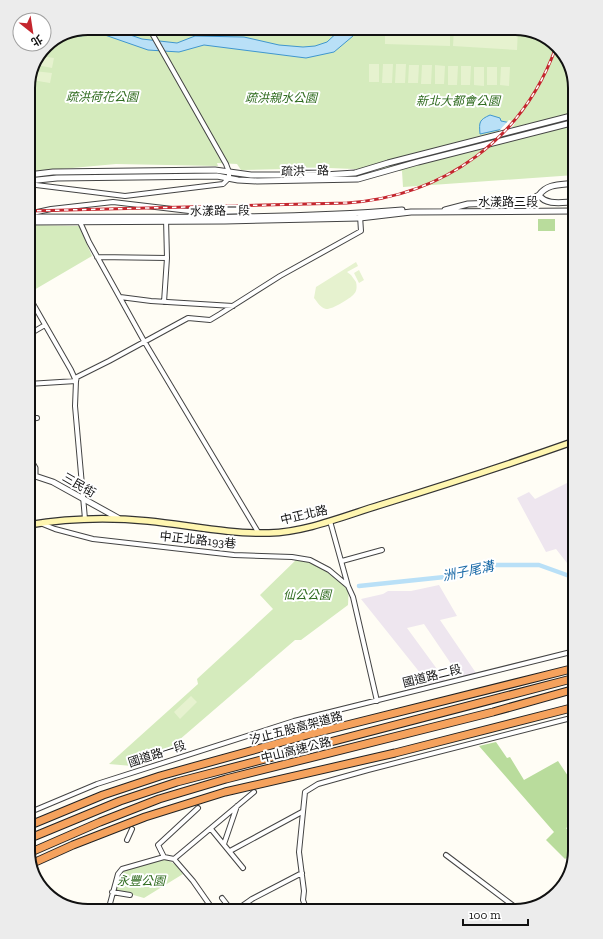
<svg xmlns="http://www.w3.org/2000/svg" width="603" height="939" viewBox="0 0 603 939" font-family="'Zilla Slab','Noto Sans TC',serif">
<rect width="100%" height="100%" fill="#fffdf5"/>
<!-- industrial -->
<path fill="#eee6ef" d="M575 446V464L567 450Z
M575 479V565L567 563 556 549 546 552 517 498 529 492 535 499Z
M439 585 457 616 440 620 476 673 460 677 424 624 407 628 445 680 429 684 361 599 383 594 388 591H411Z"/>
<!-- green -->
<path fill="#d5ebbd" d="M88 28H519L548 38 569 61 575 88V175L403 187 402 171 329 168 241 170 237 164 217 163 218 166 116 164 28 172V85L46 46Z
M28 225 79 226 92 256 34 290 28 280Z
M298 558 323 565 349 584 348 605 301 640H295L157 759 132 766 109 764 198 684 197 679 273 609 260 595Z
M166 859 176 865 183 874 144 898 116 890 119 874 124 871Z"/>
<!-- forest -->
<path fill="#b9dc9c" d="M538 219H555V231H538Z
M496 742 507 758 510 757 524 780 558 761 570 779 573 778 575 781V823L566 828 575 839 574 854 573 853 565 859 546 840 554 832 479 746Z"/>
<!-- pitch -->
<path fill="#e6f2cf" d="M385 28H450V46L385 44Z
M454 28H518L517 50 453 46Z
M41 56 54 58 52 68 37 65Z
M369 64H379V82H369Z
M383 64H393L392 83H382Z
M396 64H406L405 83H395Z
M409 65H419L418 83H408Z
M422 65H432L431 84H421Z
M435 65 445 66 444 84H435Z
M448 66H458L457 85H448Z
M461 66H471L470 85H461Z
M474 67H484V86L474 85Z
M487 67H497V85H487Z
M501 67H510L509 86 500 85Z
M34 71 52 73 50 83 32 80Z
M356 262 358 266 347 272 351 275 356 282C357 286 357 291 354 294 350 299 331 310 326 309 320 307 318 303 314 298L316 287Z
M359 270 364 280 359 283 354 273Z
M191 696 197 702 180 719 174 712Z"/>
<!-- water -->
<path fill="#b9e0f7" stroke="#3f96cf" d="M88 28H110L142 39 177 43 195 36 244 37 279 45 303 47 315 46 327 42 342 28H358L353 36 334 52 306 58 204 45 179 52 148 50 102 34 67 37Z
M490 115 500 118 501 121 511 123 512 127 480 134C479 122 479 120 490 115Z"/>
<!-- pier -->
<path fill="#fffdf5" d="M509 120 512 121 515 123 511 129 498 132Z"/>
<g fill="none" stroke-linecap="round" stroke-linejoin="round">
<!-- canal -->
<path stroke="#b9e0f7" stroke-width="4.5" d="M359 586 454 576 487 565H539L575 578"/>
<defs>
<path id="minor" d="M28 184 125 196 223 184 229 178V172L226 164 149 28
M28 214 51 209 113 202 223 215
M80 222 89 242 144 341 258 532
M97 257 167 258
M28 295 71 370 76 381
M120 297 151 301 233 306
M164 302 167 258 166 219
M28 335 45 325
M28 384 76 381
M28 419 37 418
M28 478 35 476
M85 519 75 406 76 381 77 377 109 361 188 318 210 320 220 314 280 276 361 231 360 216
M330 521 348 586 353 597 377 701
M40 523 55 529 93 539 234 555 292 557 310 560 329 570 348 586
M342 561 382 550
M28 813 97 784 294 721 575 651
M211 829 243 868
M127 840 132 829
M224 844 237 806
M230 851 302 812
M446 855 519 910
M164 857 158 845 198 808
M174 859 254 792
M112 892 130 895
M222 898 232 911
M549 898 568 875
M108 911 118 874 122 869 164 857 174 859 193 881 214 911
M235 911 252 899 302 873
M307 911 303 900 304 891 299 852 305 792 318 784 368 770 575 717"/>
<path id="tertiary" d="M28 175 53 172 215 170 251 175H324L355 173 388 163 575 115
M28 181 57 178 217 176 238 180 257 181 358 179 418 162 575 122
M575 202C563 202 546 206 539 195 548 183 561 185 575 183
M445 210 468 204 523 202 530 200 539 195
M28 217C152 217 278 220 402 210
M28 222 225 221 360 218 411 212 575 211
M28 456 35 468V476L53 482 118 518"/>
<path id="secondary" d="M28 525C69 518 108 517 148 521 188 525 228 534 269 533 306 532 344 516 380 505 445 485 510 464 575 441"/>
<path id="motorway" d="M28 826 103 795 160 776 311 734 575 668
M28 839 120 801 177 782 575 678
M29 853 100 822 159 799 226 779 493 712 575 689
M31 864 73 845 145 817 225 792 395 753 575 707"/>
</defs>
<!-- minor casing -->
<use href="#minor" stroke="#444" stroke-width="6"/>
<!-- tertiary casing -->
<use href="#tertiary" stroke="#444" stroke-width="7"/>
<!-- secondary casing -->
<use href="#secondary" stroke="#333" stroke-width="8"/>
<!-- motorway casing -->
<use href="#motorway" stroke="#222" stroke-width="9"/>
<!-- minor -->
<use href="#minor" stroke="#fff" stroke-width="4"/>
<!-- tertiary -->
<use href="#tertiary" stroke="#fff" stroke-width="5"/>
<!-- secondary -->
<use href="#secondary" stroke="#fff6b0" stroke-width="5.5"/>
<!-- motorway -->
<use href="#motorway" stroke="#f5a25d" stroke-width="7"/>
<defs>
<path id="rail" d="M28 211 347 203C444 196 523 139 556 47"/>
</defs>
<!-- rail casing -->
<use href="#rail" stroke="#c4262e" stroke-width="3"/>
<!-- rail -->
<use href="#rail" stroke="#fff" stroke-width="1.5" stroke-dasharray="4.5" stroke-linecap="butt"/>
</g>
<g text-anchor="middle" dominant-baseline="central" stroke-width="4" stroke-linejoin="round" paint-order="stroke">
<!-- park labels -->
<g font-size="12" font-style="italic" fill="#2f6b1f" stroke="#fff">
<text x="102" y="97">疏洪荷花公園</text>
<text x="281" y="98">疏洪親水公園</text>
<text x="458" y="101">新北大都會公園</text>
<text x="307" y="595">仙公公園</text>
<text x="141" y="881">永豐公園</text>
</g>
<!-- street labels -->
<g font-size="12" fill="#111" stroke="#fff">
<text transform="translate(305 171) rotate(-1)">疏洪一路</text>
<text x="508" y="202">水漾路三段</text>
<text transform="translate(220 211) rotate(-1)">水漾路二段</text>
<text transform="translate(79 485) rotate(30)">三民街</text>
<text transform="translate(304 515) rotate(-13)">中正北路</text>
<text transform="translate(198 540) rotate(6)">中正北路193巷</text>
<text transform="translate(432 676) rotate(-14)">國道路二段</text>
<text transform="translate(296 728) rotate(-15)">汐止五股高架道路</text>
<text transform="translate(296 750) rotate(-14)">中山高速公路</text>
<text transform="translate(157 754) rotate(-18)">國道路一段</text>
</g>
<!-- water labels -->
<g font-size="13" font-style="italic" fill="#1768a6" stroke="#fff">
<text transform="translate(468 571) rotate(-12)">洲子尾溝</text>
</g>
</g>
<!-- crop -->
<path d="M0 0H603V939H0ZM88 35H515A53 53 0 0 1 568 88V851A53 53 0 0 1 515 904H88A53 53 0 0 1 35 851V88A53 53 0 0 1 88 35Z" fill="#ececec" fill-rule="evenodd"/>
<path fill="none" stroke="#111" stroke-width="2" d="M88 35H515A53 53 0 0 1 568 88V851A53 53 0 0 1 515 904H88A53 53 0 0 1 35 851V88A53 53 0 0 1 88 35Z"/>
<!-- north arrow -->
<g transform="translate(32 32) rotate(150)"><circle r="19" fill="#ffffff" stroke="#a0a0a0"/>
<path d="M0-3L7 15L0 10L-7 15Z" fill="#c4262e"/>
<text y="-6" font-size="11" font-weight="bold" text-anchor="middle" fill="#111111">北</text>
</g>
<!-- scale -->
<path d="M463 919v6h65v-6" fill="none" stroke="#111111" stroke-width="2"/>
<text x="469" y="919" font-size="12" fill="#111111" stroke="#ffffff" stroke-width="3" paint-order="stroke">100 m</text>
</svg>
